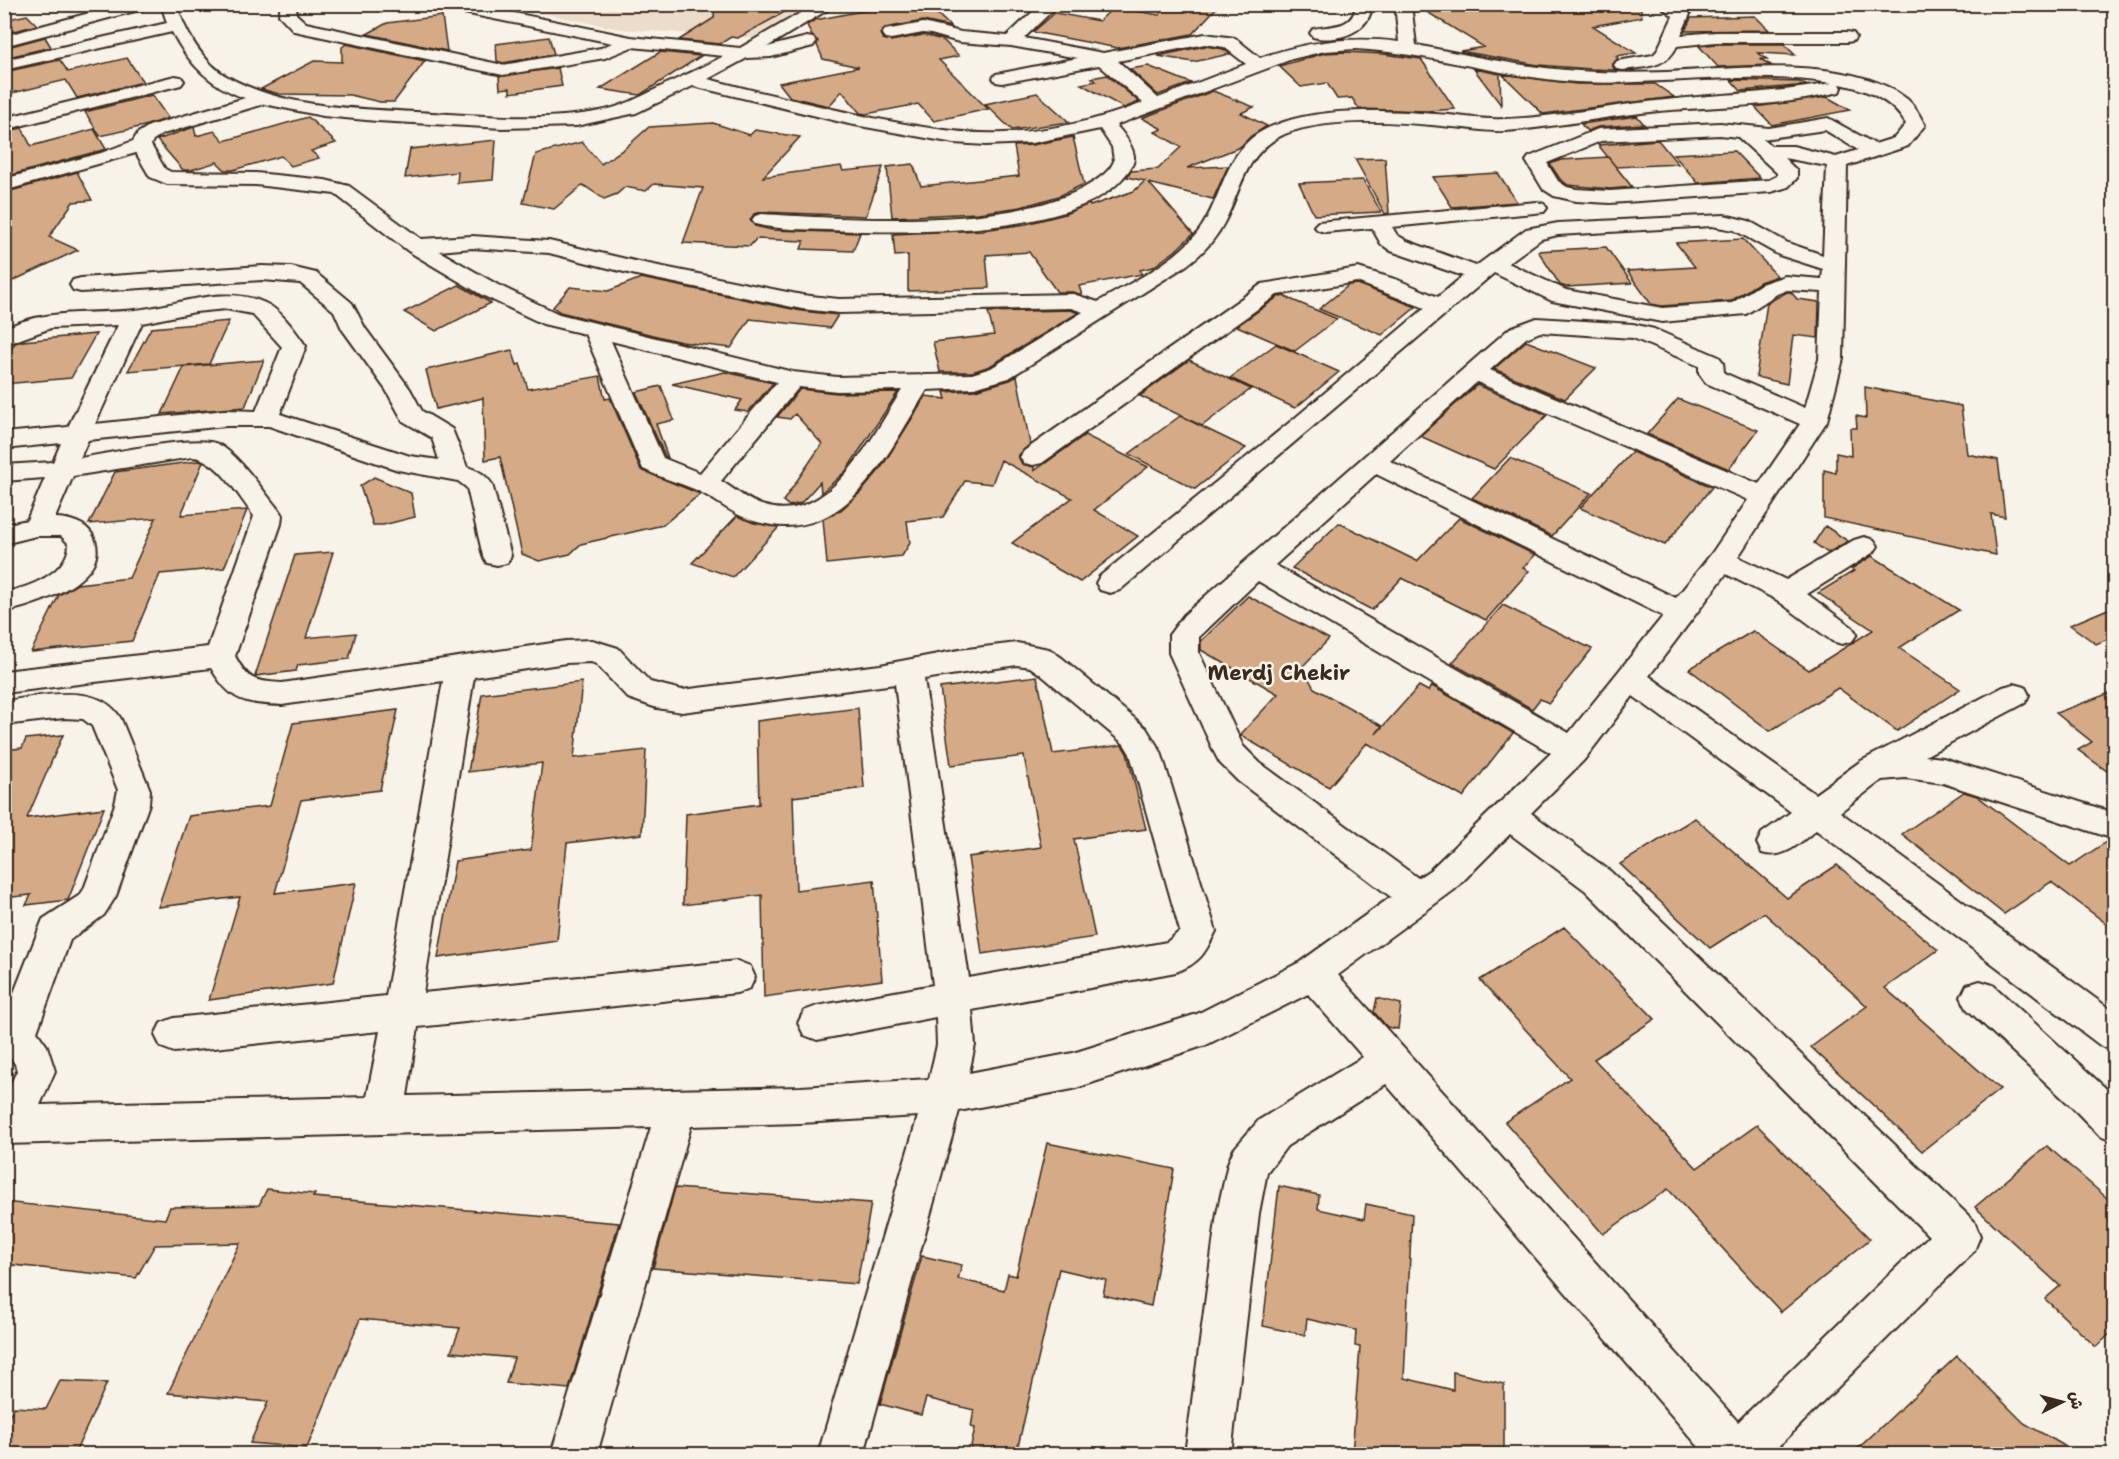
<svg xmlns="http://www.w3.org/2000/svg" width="2119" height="1459" viewBox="0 0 2119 1459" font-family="'Shantell Sans','Playpen Sans Arabic',sans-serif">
<rect width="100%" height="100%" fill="#f7f3e8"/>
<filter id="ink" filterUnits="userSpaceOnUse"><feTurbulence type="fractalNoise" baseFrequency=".0167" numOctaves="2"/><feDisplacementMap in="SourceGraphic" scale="12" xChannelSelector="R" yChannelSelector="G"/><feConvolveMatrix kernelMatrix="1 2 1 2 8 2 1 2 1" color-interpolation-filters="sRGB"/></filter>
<g filter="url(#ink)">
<!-- built -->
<path fill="#ecddcb" d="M514 5H819L754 38 619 29 517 8Z"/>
<!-- building -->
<path fill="#d4ab86" stroke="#3b2a1e" stroke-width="1.5" d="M715 4H799L738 38 731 37 720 44 679 40 714 18Z
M899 4H927L951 27 923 21 885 28 880 34 883 39 891 41 923 35 943 40 959 56 939 60 988 109 934 121 918 104 866 114 860 113 842 91 829 106 790 97 779 83 859 67 823 59 817 45 818 41 812 36 807 25 815 20Z
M1169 4H1220L1192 34 1118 48 1033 32 1055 13 1099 21 1114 7 1159 15Z
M1414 4H1640L1642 17 1593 26 1636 53 1616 56 1618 58 1612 65 1615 70 1590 69 1538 65 1460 51 1484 47Z
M27 15 37 25 4 34V20Z
M442 16 447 51 367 34 387 23Z
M1755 16 1769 30 1685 31 1691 18Z
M45 37 51 47 4 58V48Z
M549 37 554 54 503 63 497 61 496 44Z
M346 44 425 61 394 102H380L350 95 279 94 261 89 314 61 342 62V47Z
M1716 44H1784L1795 55 1758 53 1767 59H1760L1771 65 1718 67 1699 46Z
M1205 46 1223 49 1230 54 1193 62 1158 56Z
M660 52 701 56 640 95 600 89Z
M1345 52 1383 54 1421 59 1455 109 1427 111 1359 109 1352 98 1337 99 1327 83 1301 87 1279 66 1325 53Z
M127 58 143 82 77 98 66 80 4 95V72L60 60 68 72Z
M1148 66 1191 83 1158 95 1130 69Z
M558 68 562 86 510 93V88L500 89 499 76Z
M1474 69 1500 74 1501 105Z
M1502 74 1576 84H1655L1674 97 1543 114Z
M1107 75 1139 102 1124 108 1081 84 1096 81 1092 78Z
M1731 80 1800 82 1806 85 1741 91Z
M1213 91 1254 107 1241 113 1267 126 1251 136 1240 147 1187 168 1228 166 1213 199 1149 183 1193 234 1175 251 1153 267 1140 270 1142 274 1079 286 1082 295 1073 292H1057L1029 252 986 255 989 288 908 291V255L895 256 893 234 983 230 1026 224 1065 214 1089 204 1090 206 1134 191 1145 181 1127 177 1131 171 1158 169 1181 147 1155 132 1162 129 1142 118Z
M1037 93 1069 122 1012 130 985 104Z
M152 95 168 118 144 126 100 136 85 112Z
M1827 97 1850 110 1772 125 1755 107Z
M1637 116 1644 124 1598 127 1587 131 1581 124Z
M308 117 336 143 311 151 319 158 291 166 281 156 233 170H225L217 162 191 170H183L157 140 194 127 196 136 215 131 224 141Z
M713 123 750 135 755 130 800 137 763 177 841 166 843 171 883 167 866 216 762 212 754 214 750 220 755 226 772 230 860 233 853 251 801 249 804 241 756 239 750 246 683 243 703 188 654 184 646 191 625 187 617 194 604 199 583 185 554 209 523 203 536 154 582 142 601 164 624 149 649 127Z
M22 128 31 146 94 129 106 149 4 177V132Z
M1073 137 1084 184 1059 196 1021 207 978 213 892 217 887 167 913 164 921 186 1019 176 1014 146 1032 145Z
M496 140 493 180 457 183 458 172 405 178 410 149Z
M1658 140 1678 164 1616 167 1598 145Z
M1734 151 1760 178 1698 183 1673 154Z
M1608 157 1632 187 1610 189 1568 185 1560 179 1550 164 1561 160Z
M1385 158 1389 213 1385 214 1355 159Z
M77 172 92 200 73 202 49 237 78 250 4 285V193Z
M1498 173 1517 202 1452 207 1433 177Z
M1363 180 1381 212 1314 215 1299 183Z
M1743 239 1777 276 1760 282 1731 301 1662 306 1651 304 1627 271 1695 267 1676 243Z
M1606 247 1632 283 1566 287 1560 285 1538 251Z
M641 278 802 311 838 315 830 328 750 319 731 348 681 342 560 312 553 307 570 287 608 291Z
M1357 284 1416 307 1382 335 1319 309 1349 285Z
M459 285 491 303 436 331 404 312Z
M1787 292H1791L1797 299 1819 302 1818 338 1793 335 1787 384 1756 377 1767 303Z
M1283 296 1337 319 1295 351 1237 326 1278 297Z
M1071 310 1078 313 990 366 972 372H940L933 342 994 335 988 312Z
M229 321 209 364 128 371 151 328Z
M96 334 71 378 4 384V360L15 343 23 341Z
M1526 341 1596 368 1565 399 1494 369Z
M1276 344 1339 372 1295 408 1230 378Z
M512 350 517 365 520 364 528 389 600 376 605 399 610 398 641 470 700 494 663 525 581 544 570 554 539 561 522 554 500 457 485 460 483 398 436 409 426 370Z
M264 360 245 407 162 414 184 367Z
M1189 360 1251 389 1202 426 1140 396Z
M725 372 773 383 748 412 735 410 742 400 672 384Z
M1017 376 1030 444 1018 456 1022 464 1034 467V471L1085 435 1148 467 1094 510 1138 536 1080 582 1012 543 1072 498 1001 460 992 484 965 481 943 517 907 521 910 543 902 556 827 564 823 519 841 510 862 491 881 468 926 396 946 399 944 392 975 390 1010 380Z
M1477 385 1547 415 1494 469 1420 436Z
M661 386 674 420 656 424 668 458 665 456 636 392Z
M1865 387 1961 406 1967 454 1998 460 2005 517 1991 514 1996 555 1824 518V470L1836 473V453L1851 456 1850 428H1857L1856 416 1866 418Z
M800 389 837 393 898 392 846 471 821 493 820 482 801 503 789 506 783 501 822 444 795 414 790 419 777 417Z
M1678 399 1758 430 1729 469 1647 434Z
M1180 416 1246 448 1195 489 1129 454Z
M1632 452 1712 487 1665 545 1580 508Z
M1510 458 1591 493 1552 536 1472 498Z
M198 461 203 462 181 515 247 510 224 568 160 574 132 641 31 652 59 595 77 584 129 578 156 518 89 524 115 472Z
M374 477 411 493 415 517 383 525H373L360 486Z
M737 516 754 523 779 527 733 577 692 563Z
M1459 518 1535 555 1523 568 1529 571 1486 620 1402 578 1372 610 1292 568 1339 523 1417 561Z
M1825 526 1848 541 1828 553 1814 543Z
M333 552 306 638 356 633 349 659 298 665 296 671 255 676 295 555Z
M1872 556 1959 610 1899 648 1960 689 1897 731 1838 688 1770 731 1689 669 1753 631 1809 670 1873 630 1818 593 1854 571 1851 569Z
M1248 596 1329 639 1302 667 1314 688 1382 726 1376 734 1419 686 1428 691 1432 686 1513 733 1463 797 1367 743 1329 787 1240 735 1278 694 1201 650V641Z
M1503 605 1592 649 1549 703 1540 699 1532 709 1452 663Z
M2115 606V636L2096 644 2070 625Z
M1037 676 1053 754 1122 745 1127 753 1146 829 1074 839 1095 937 982 954 968 857 1041 847 1024 756 951 765 940 688Z
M582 682 574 758 646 750 642 834 567 843 557 941 438 958 455 861 531 850 542 763 468 772 482 694Z
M2115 691V777L2078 750 2092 742 2056 713Z
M858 708 864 788 793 797 796 890 874 880 882 980 764 997 762 895 683 905 686 814 759 804 757 721Z
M398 710 380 790 301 800 275 893 356 883 333 983 209 1000 240 897 158 907 189 816 270 806 293 723Z
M63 735 27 818 104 808 68 900 26 905 31 895 4 898V750L22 748 26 739Z
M1964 792 1977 796 2070 866 2109 840 2115 841V930L2051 882 2004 914 1902 834Z
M1695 818 1787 898 1837 865 1938 950 1885 988 2000 1089 1922 1151 1811 1047 1867 1006 1764 913 1710 948 1620 864Z
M1564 927 1655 1019 1594 1059 1697 1168 1757 1125 1870 1239 1781 1312 1668 1189 1603 1234 1505 1122 1570 1078 1480 980Z
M1377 998 1401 1004 1398 1029 1387 1027 1374 1012Z
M1047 1143 1174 1169 1151 1306 1103 1295 1106 1280 1059 1269 1016 1455H969L975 1428 971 1427 974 1410 926 1398 921 1415 880 1404 922 1256 962 1265 958 1279 1004 1290 1008 1274 1016 1276Z
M2047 1146 2115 1205V1329L2096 1347 2045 1299 2060 1286 1975 1207Z
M1279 1186 1319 1195 1318 1209 1364 1219 1366 1204 1412 1214 1404 1378 1453 1390V1372L1504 1384V1455H1352L1360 1347 1355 1346 1356 1330 1307 1319 1305 1335 1263 1326Z
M675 1188 871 1203 857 1284 653 1268Z
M267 1189 315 1194 313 1197 619 1223 569 1389 506 1383 514 1358 451 1352 460 1328 360 1319 307 1448 250 1443 268 1402 168 1393 240 1243 155 1245 136 1278 4 1264V1202L165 1219 170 1207 259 1205Z
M1957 1356 2024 1423 2081 1455H1851Z
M60 1381 107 1383 74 1455H4V1425L14 1407 46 1409Z"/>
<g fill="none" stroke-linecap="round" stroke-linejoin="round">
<defs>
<path id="minor" d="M123 4H152L150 7 4 46V36Z
M161 4H177C184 31 203 63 228 77 290 111 365 108 432 113 488 116 545 122 600 111 621 107 639 98 658 88 680 77 702 68 724 56L632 47 605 58 503 75 294 31 279 15 281 4H297L296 14 306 23 503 65 601 48 612 43 444 9 436 4H471L631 37 740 48 816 4H837L767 47 807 37 813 38 816 42 813 46 771 57 747 58 708 79C762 93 817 106 873 118 916 126 960 135 1004 133 1052 131 1098 120 1143 103L1099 65 1002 83 996 82 993 78 996 74 1002 73 1078 58 1011 46 959 42 931 34 923 33 891 39 885 38 882 34 885 30 923 23 961 32 1007 36 1041 4H1059L1024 38 1103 53 1205 34 1235 38 1260 58C1306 41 1351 36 1399 42L1395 4H1411L1416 45C1470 55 1523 68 1579 71 1608 73 1637 73 1666 72 1734 69 1850 54 1907 99 1915 106 1920 116 1925 125L1908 146 1847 166 1843 359 1827 421 1738 557 1786 580 1854 540 1864 537 1874 540 1878 546 1874 552 1807 594 1852 627 1857 634 1852 641 1842 644 1832 641 1777 600 1726 574 1649 676 1815 794 1861 761 2003 687 2014 684 2025 687 2029 695 2025 703 1925 756 1943 758 2114 813V839L1943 783 1905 778 1882 780 1840 812 2114 1012V1051L2101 1046 1816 830C1799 843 1784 860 1762 853L1757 843 1762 833 1791 812 1633 696 1584 760 1531 813 1610 871 1974 1221 1980 1236 1974 1251 1771 1454H1705L1386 1084 1287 1146 1267 1172 1259 1213 1231 1454H1185L1217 1213 1228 1163 1234 1149 1259 1120 1363 1057 1308 994 1206 1045 1073 1089 959 1111 864 1454H818L918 1116 801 1123 691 1126 597 1454H551L651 1127 4 1144V1097L17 1071 15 1064 4 1048V1018L43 919 80 895 84 889 115 804 118 790 92 726 83 719 64 718 4 725V701C40 697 99 680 121 719L150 790 149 804 116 896 104 915 70 940 37 1032 47 1046 55 1071 40 1105 367 1097 380 1031 174 1052 161 1047 155 1035 161 1023 174 1018 386 996 443 681 282 705C244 703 231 702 211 668L4 693V671L208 647 254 516C239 497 218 458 192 457L73 476 55 518C69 518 85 523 92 534 117 578 35 606 4 612V592C29 588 68 573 69 544L61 536H36L4 544V525L27 520 45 478 4 481V465L53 462 61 443 4 449V433L68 427 118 325 51 328 4 345V329C45 308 91 315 135 310 177 306 224 284 265 303 281 310 296 332 306 346L280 414 410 456 439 460 432 438 403 421 386 390 342 329 334 311 300 283 262 280 81 292 73 290 70 285 73 280 81 278 262 266 291 267 316 273 352 303 365 328 410 389 422 411 452 429 467 467C478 470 486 475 492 484L511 556 507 563 497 565 487 563 483 556 467 488 458 481 398 470 269 426H226L88 440 80 458C107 454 196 434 218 444 239 455 262 490 278 509L282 515 281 524 235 656C248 681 255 681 282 683L566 641 592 640 618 648 650 682 682 690 880 665 959 650 1017 643 1049 649 1062 658 1146 728 1161 752 1216 931C1205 953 1200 963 1176 972L972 1010 975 1045 969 1073 1073 1053 1197 1014 1300 962 1391 897 1238 781 1220 763 1215 754 1169 653V635L1184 615 1510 328 1537 318 1633 324 1654 329 1719 357 1723 362 1724 373 1805 408 1819 359 1822 292 1787 290 1777 294 1746 314 1662 322 1552 301 1494 273 1120 590 1110 593 1100 590 1096 583 1100 576 1295 418 1425 308 1357 282 1277 295 1042 463 1033 465 1024 463 1020 457 1024 451 1262 284 1358 268 1398 280 1438 297 1463 276 1391 251 1381 244 1372 228 1325 232 1318 230 1314 226 1318 222 1537 202 1544 204 1547 208 1544 212 1392 227 1397 235 1407 241 1476 266 1526 229 1558 223 1724 215 1749 221 1788 243 1823 255 1827 166 1784 158 1797 171V178L1788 187 1771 192 1610 203 1576 201 1554 196 1543 189 1526 161 1529 157 1598 129 1720 123 1769 128 1828 118 1875 144 1894 138 1906 124C1892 100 1866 89 1840 84L1842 88 1839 92C1780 107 1720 106 1659 111 1608 116 1557 127 1506 131 1488 132 1470 128 1452 127 1406 122 1317 115 1277 138 1244 158 1241 190 1225 221 1216 239 1203 253 1187 265L1009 378 974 388 927 390C887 453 847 549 754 521 732 515 715 498 694 489 677 482 659 477 643 469L585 334 543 324 482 295 408 251 335 194 256 185 167 184 150 177 136 153 4 191V179L101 153 133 141 138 133 149 126 245 98C210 86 189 64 172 32L4 70V60L167 23ZM1205 44 1224 47 1246 64 1158 98 1118 61ZM1355 49C1430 53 1501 77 1576 82 1661 86 1748 70 1832 83 1772 94 1716 94 1656 101 1606 106 1554 118 1504 119 1485 120 1468 117 1449 115 1394 111 1318 104 1266 129 1223 150 1224 198 1198 232 1174 263 1131 282 1098 302L1073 294 839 299 802 295 639 262 549 241 472 236 421 239 349 186 325 180 256 173 171 172 165 169 151 145 153 140 163 134 264 104 323 116 377 121 503 128 576 126 636 113 693 86 849 124 954 143 986 145 1032 143 1100 129 1112 147 1114 161C1110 171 1101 177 1092 183 1017 231 850 219 762 214L755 216 752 220 755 224C778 230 804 229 827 230 901 233 1070 237 1122 179 1127 173 1135 165 1134 156 1132 144 1123 133 1116 125L1292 59 1325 51ZM1825 130 1858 150 1836 157 1793 146H1771L1763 139ZM1720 135 1738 137 1777 173V176L1769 180 1610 191 1576 189 1567 187 1558 181 1547 163 1601 141ZM1712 226 1734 230 1779 255 1823 269 1822 279 1785 276 1761 284 1732 303 1662 308 1566 290 1508 263 1541 239 1558 235ZM472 248 549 253 636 275 802 309 839 313 1071 308 1083 312 991 368 972 374 837 377 793 372 559 314 498 285 439 251ZM226 309 252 314 282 347 256 411 226 410 95 424 142 323 195 312ZM1540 332 1633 338 1699 366V373L1706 383 1800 424 1759 484 1490 370 1526 338ZM611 341 777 382 700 473 663 458ZM1477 382 1748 500 1712 553 1676 598 1390 461ZM799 387 837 391 902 390C873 434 831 526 765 506 749 502 736 490 721 481ZM1376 474 1663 616 1569 733 1275 565ZM1258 581 1551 753 1430 870 1418 878 1260 763 1243 746 1199 653V637ZM591 662 596 664 628 698 657 708 682 712 895 684 933 985 817 1006 804 1011 798 1023 804 1035 817 1040 936 1017 937 1045 929 1079 801 1087 407 1096 418 1027 737 993 750 988 755 977 750 966 737 961 423 993 474 677 566 663ZM1017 665 1030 667 1040 674 1124 744 1130 754 1180 931 1167 942 969 978 924 679ZM1510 834 1586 891 1929 1236 1738 1422 1338 975 1454 890Z
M1356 4H1372C1371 32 1337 43 1313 37L1310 33 1313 29C1332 25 1354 29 1356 4Z
M1658 4C1671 4 1682 3 1690 14L1681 35 1716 32H1847L1853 33 1856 37 1853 41 1847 42H1716L1677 46C1667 68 1644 67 1623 70L1617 69 1614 65 1617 61 1653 55 1657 51 1673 16Z
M175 76 181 77 184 81 181 85 4 130V118Z
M1980 981 1993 985 2114 1096V1142L2100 1136 2070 1105 1967 1009 1961 997 1967 985Z"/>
</defs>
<!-- minor casing -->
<use href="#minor" stroke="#3b2a1e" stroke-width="4"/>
<!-- minor -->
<use href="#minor" fill="#f7f3e8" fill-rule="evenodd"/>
</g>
</g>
<g text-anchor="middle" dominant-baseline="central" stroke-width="5" stroke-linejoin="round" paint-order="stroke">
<!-- district labels -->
<g font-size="21" font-weight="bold" fill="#3b2a1e" stroke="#f7f3e8">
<text x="1279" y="673">Merdj Chekir</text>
</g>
</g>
<!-- margin -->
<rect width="2119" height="1459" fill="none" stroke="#f7f3e8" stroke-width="24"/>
<rect x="12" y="12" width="2095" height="1435" fill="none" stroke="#3b2a1e" stroke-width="2" filter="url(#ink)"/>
<!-- north arrow -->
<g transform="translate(2062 1402) rotate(84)" stroke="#f7f3e8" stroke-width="4.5" paint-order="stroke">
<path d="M0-4.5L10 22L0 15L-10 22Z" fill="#3b2a1e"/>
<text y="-9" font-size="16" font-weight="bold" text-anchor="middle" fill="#3b2a1e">ش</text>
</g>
</svg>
